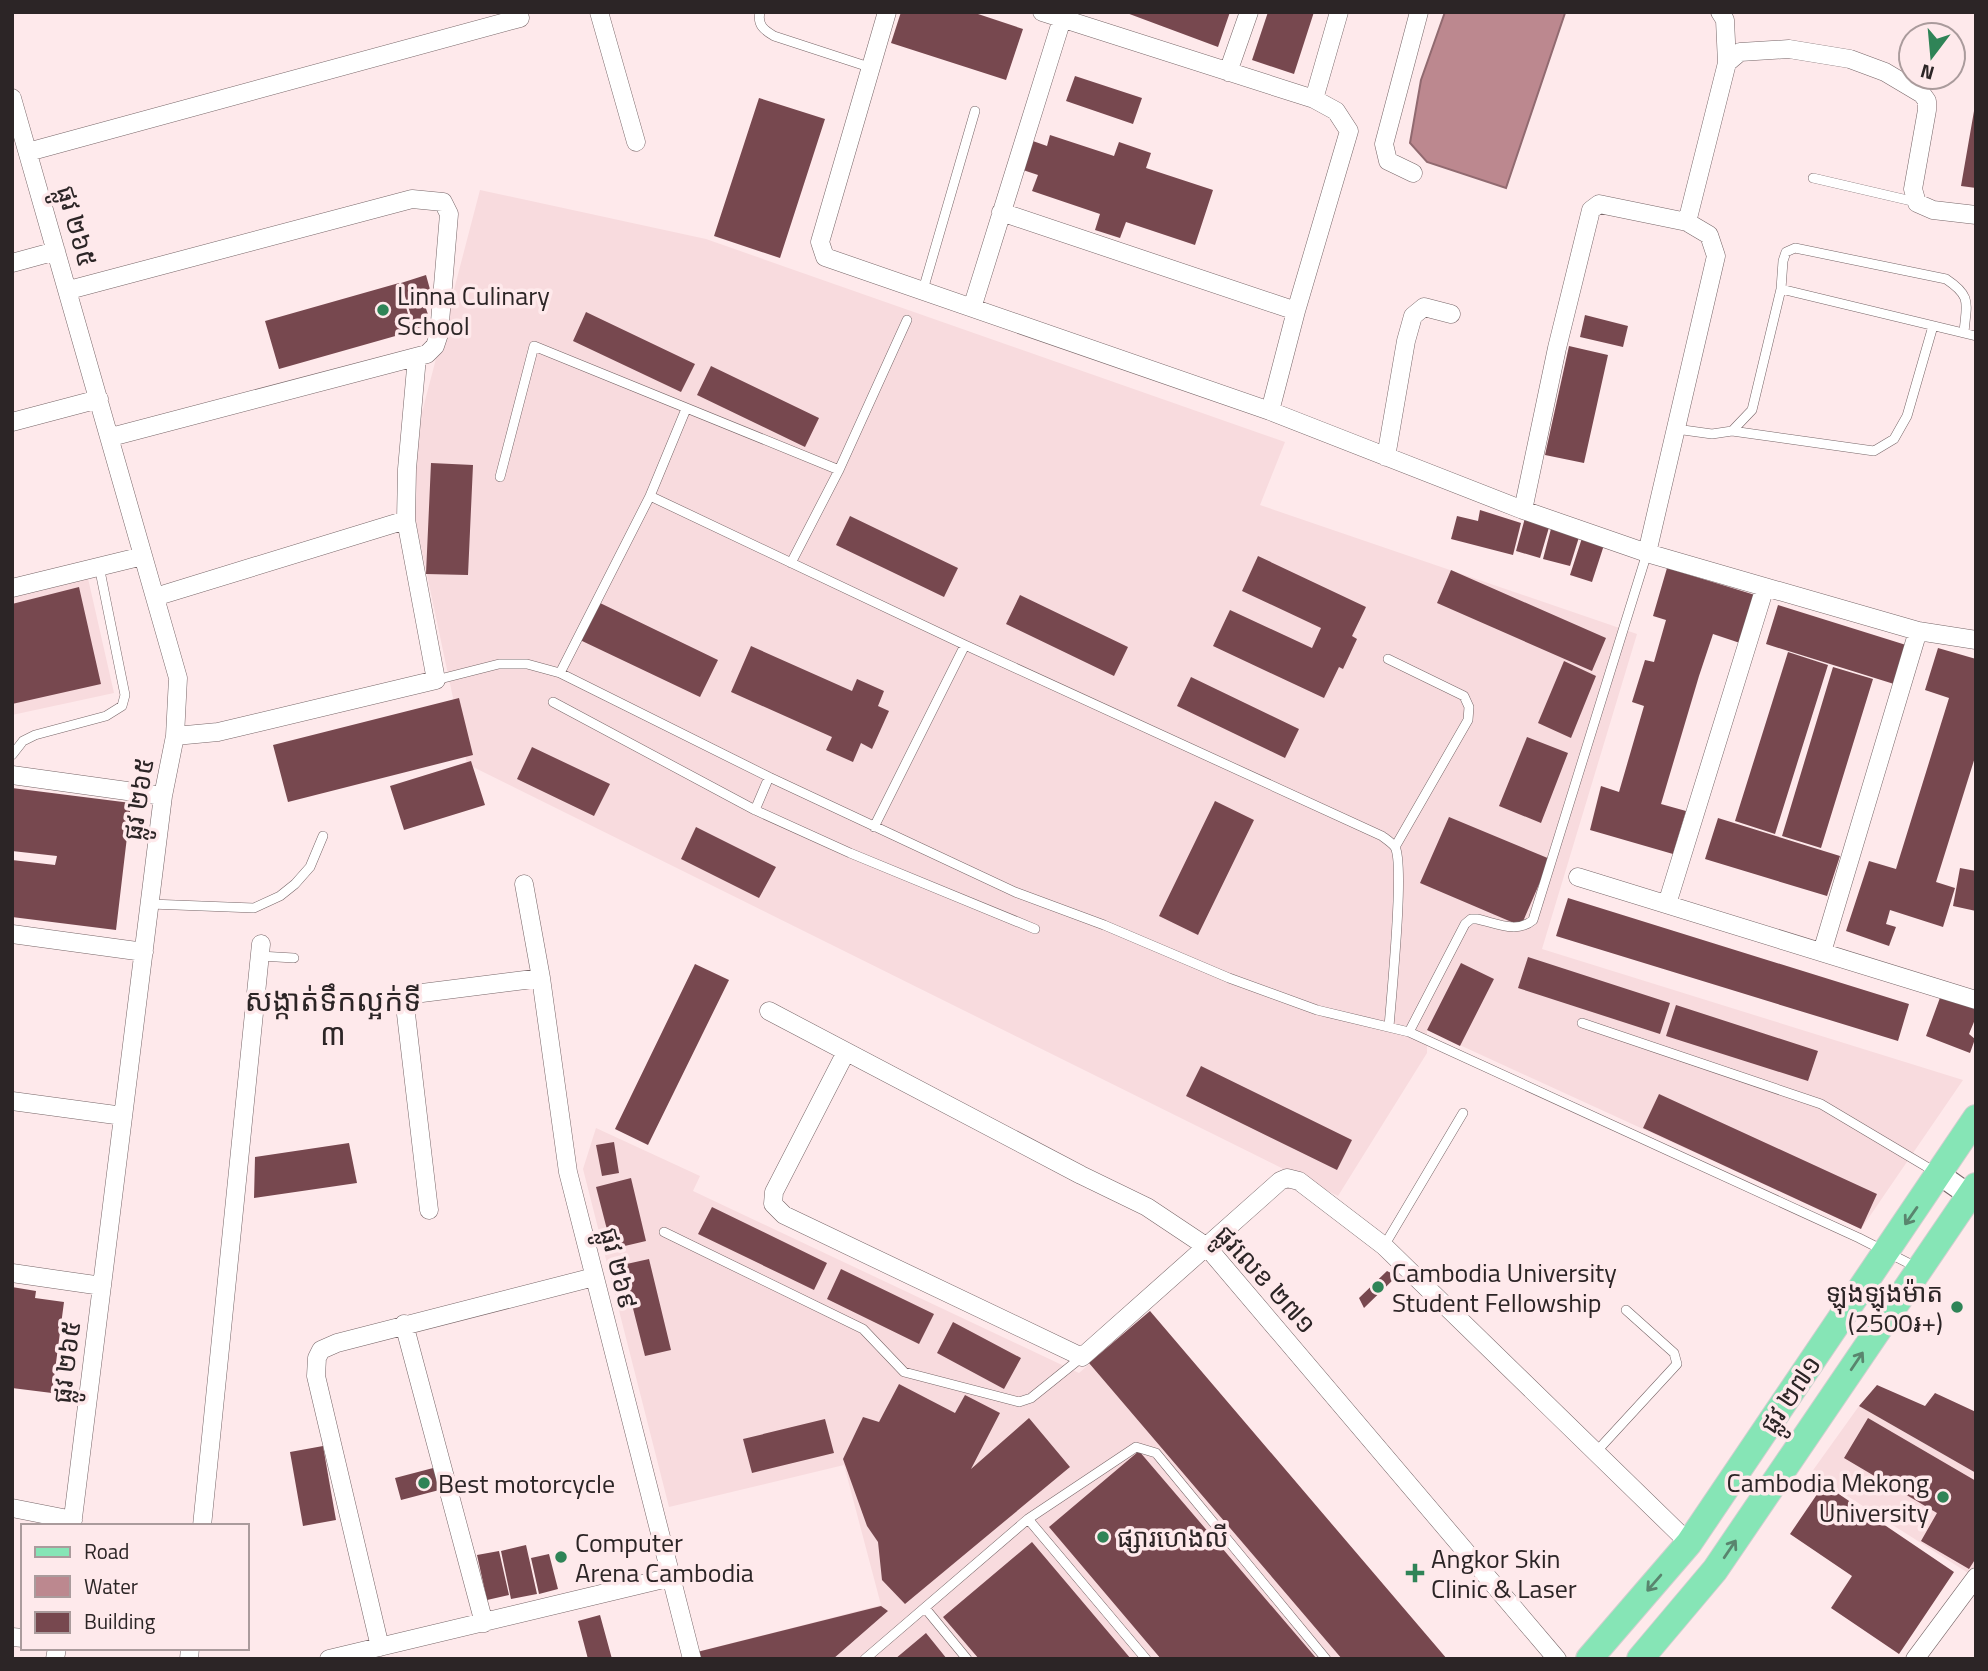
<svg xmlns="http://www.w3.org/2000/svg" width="1988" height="1671" viewBox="0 0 1988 1671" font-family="'Titillium Web','Noto Sans Khmer',sans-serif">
<rect width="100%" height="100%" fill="#fee9eb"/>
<!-- built -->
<path fill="#f8dbde" d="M480 190 706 239 1285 442 1260 505 1637 634 1542 949 1963 1080 1861 1229 1427 1030V1053L1338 1196 467 764 408 485 420 420Z
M87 574 114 693 12 715V594Z
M596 1128 700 1176 693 1191 1079 1373 1150 1311 1447 1659H694L693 1653 881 1605 844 1465 669 1507 583 1169Z
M1859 1406 1976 1473V1578L1811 1473Z"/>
<!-- water -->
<path fill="#bc888f" stroke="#916a70" stroke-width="2" d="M1445 12 1565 13 1506 188 1427 162 1410 143 1421 80Z"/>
<!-- building -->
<path fill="#77484f" d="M901 12H972L1023 29 1006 80 891 43Z
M1124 12H1230L1218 47Z
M1268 12H1314L1294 74 1252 60Z
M1075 76 1142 98 1133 124 1066 101Z
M759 98 825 119 780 258 714 236Z
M1974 111H1976V188L1961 186Z
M1050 135 1114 156 1119 142 1151 153 1146 168 1213 190 1195 245 1126 222 1120 238 1095 230 1100 214 1032 191 1038 175 1020 169 1030 140 1047 146Z
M426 275 431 293 422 296 431 324 415 329 401 283Z
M399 283 413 331 279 369 265 321Z
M586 312 695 364 681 392 573 341Z
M1585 315 1628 326 1623 347 1580 337Z
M1569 346 1608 355 1584 463 1545 455Z
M711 366 819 418 805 447 697 395Z
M431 463 473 465 468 575 426 574Z
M1480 510 1521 523 1513 555 1451 539 1457 516 1478 521Z
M850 516 958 568 944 597 836 545Z
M1525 518 1550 524 1540 558 1516 551Z
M1552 525 1580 534 1570 566 1543 559Z
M1582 538 1604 545 1592 582 1570 575Z
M1258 556 1366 607 1352 636 1357 639 1343 669 1339 667 1324 698 1213 646 1230 610 1312 648 1321 628 1242 591Z
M1667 568 1755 595 1740 643 1713 634 1699 676 1661 804 1686 811 1673 854 1590 830 1601 786 1619 792 1644 706 1632 702 1645 660 1654 662 1666 620 1653 616Z
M1451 570 1606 638 1592 671 1437 603Z
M79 587 101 684 12 704V604Z
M1020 595 1128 647 1114 676 1006 624Z
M598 602 718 660 700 697 580 640Z
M1778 605 1906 645 1894 684 1766 644Z
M751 646 852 691 857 679 884 691 878 706 889 711 872 749 861 743 853 762 826 750 832 737 731 692Z
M1938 648 1976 659V754L1936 882 1955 888 1943 927 1890 910 1886 924 1896 927 1889 946 1846 931 1869 861 1896 869 1949 698 1925 690Z
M1788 652 1828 665 1775 834 1735 821Z
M1564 661 1596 676 1571 738 1538 723Z
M1833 667 1873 679 1821 848 1782 836Z
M1191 677 1299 729 1285 758 1177 706Z
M459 698 473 755 288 802 273 745Z
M1527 737 1568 753 1541 823 1499 806Z
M532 747 610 784 594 816 517 779Z
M471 761 485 805 404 830 390 786Z
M12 788 131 803 116 930 12 917V860L55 865 57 856 12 851Z
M1215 801 1254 820 1198 935 1159 916Z
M1449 817 1550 859 1521 926 1420 883Z
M1718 818 1840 856 1827 896 1705 859Z
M696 827 776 867 759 898 681 859Z
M1960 868 1976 871V911L1953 906Z
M1568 898 1909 1004 1898 1041 1556 936Z
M1528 957 1670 1003 1660 1034 1518 988Z
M1461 963 1494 979 1460 1046 1427 1030Z
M695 964 729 980 648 1145 615 1129Z
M1941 995 1976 1009V1017L1969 1034 1975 1039 1970 1053 1926 1036Z
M1676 1005 1818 1051 1808 1081 1666 1036Z
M1201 1066 1352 1140 1337 1170 1186 1096Z
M1659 1094 1877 1194 1861 1229 1643 1128Z
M614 1142 619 1173 602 1176 596 1145Z
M349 1143 357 1183 254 1198 255 1157Z
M631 1178 646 1241 612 1249 596 1187Z
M712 1207 827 1263 814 1290 698 1234Z
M649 1259 671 1350 645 1356 622 1265Z
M841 1269 934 1314 919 1344 827 1299Z
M1387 1271 1397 1276 1364 1308 1359 1298Z
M12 1287 36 1291 35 1298 64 1302 52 1393 12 1388Z
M1150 1311 1447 1659H1342L1089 1363Z
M953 1322 1021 1358 1004 1389 937 1353Z
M899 1384 955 1413 965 1395 1000 1413 971 1469 1029 1418 1070 1467 905 1604 882 1580 878 1542 867 1526 843 1459 863 1417 879 1422Z
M1877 1385 1925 1406 1935 1393 1976 1412V1473L1859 1406Z
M1868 1418 1976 1481V1558L1969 1569 1921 1541 1937 1513 1844 1458Z
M825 1419 834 1453 752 1473 743 1439Z
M323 1446 336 1520 303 1526 290 1452Z
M1139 1451 1317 1659H1161L1049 1527Z
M437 1467 443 1489 401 1500 395 1478Z
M1824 1484 1954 1572 1899 1654 1831 1608 1852 1576 1790 1534Z
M1032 1542 1131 1659H979L943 1617Z
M526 1545 537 1594 511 1599 501 1551Z
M499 1551 509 1595 487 1600 477 1555Z
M549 1554 558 1589 539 1594 531 1558Z
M881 1606 888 1611 833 1659H695L693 1653Z
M600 1615 612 1659H588L578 1621Z
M926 1633 947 1659H895Z"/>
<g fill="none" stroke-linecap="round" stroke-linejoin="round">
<defs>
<path id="service" d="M760 12C757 25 764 30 774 36L869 67
M1813 178 1916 202
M1781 289 1783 261 1786 252 1795 248 1946 279C1973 297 1966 304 1964 333
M923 290 975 111
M1676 429 1712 434 1732 431 1752 410 1781 289 1976 336
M1732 431 1874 451 1894 439 1907 416 1933 326
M839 470 907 320
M500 477 534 346 839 470 791 563
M650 496 965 645 1382 836C1386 839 1392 843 1395 847 1405 865 1391 999 1389 1027
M1388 659 1464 696 1469 707 1468 720 1395 847
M560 673 650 496 686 409
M436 680 499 664H527L560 673 769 777 1015 892 1104 925 1229 978 1317 1010 1409 1032 1859 1238 1918 1268
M553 702 755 810 850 853 1035 929
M12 755 23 741 35 735 106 716 122 706 125 695 99 566
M755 810 769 777
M874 827 965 645
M150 904 254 908 280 896 295 884 310 867 323 836
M260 956 294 958
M1582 1023 1821 1104 1937 1173
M1409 1032 1465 924 1471 919H1477C1496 923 1517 934 1533 920L1647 553
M664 1232 863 1329 904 1372 1019 1402 1031 1398 1082 1357
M1384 1246 1463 1113
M1596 1452 1677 1364 1674 1353 1626 1310
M1028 1519 1146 1659
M925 1608 967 1659
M865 1659 1028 1519 1136 1447 1156 1453 1326 1659"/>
<path id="minor" d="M599 12 636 142
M887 12 820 242 825 257 1270 411 1523 510 1647 553 1918 631 1976 640
M1042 12 1314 99 1336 111 1349 131 1296 311 1270 411
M1720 12 1725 20 1727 63
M1228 72 1249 12
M12 98 178 678 175 736 163 796 72 1526
M1314 99 1339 12
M28 152 520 18
M1413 173 1388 161 1384 144 1419 12
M1001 212 1296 311
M1687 222 1727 63 1740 52 1789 49 1850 59 1885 72 1922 94 1927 101V110L1913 189 1917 203 1933 210 1976 215
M12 263 56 251
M69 290 412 199 443 202 449 214 439 334 435 346 427 354 111 437
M972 308 1062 19
M12 422 99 399
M1386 457 1406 341 1413 316 1424 307 1451 314
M1523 510 1557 348 1591 210 1599 204 1687 222 1709 235 1716 256 1647 553
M12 588 143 556
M155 597 406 520
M175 736 218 732 436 680 406 520 407 469 417 357
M12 775 163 796
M1578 877 1976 1000
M524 884 541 978 568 1172 692 1659
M1667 904 1765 587
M12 934 144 952
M1822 952 1918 631
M769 1011 1081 1175 1147 1207 1207 1247 1557 1659
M846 1052 774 1192 773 1204 784 1215 1082 1357 1280 1181 1287 1178 1299 1181 1384 1246 1689 1543
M12 1101 123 1116
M429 1210 406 1014 407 1002 414 994 541 978
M12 1273 102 1286
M404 1324 484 1623
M12 1508 73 1520
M202 1526 261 944
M12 1637 23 1638
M380 1647 316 1376 317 1358 321 1350 337 1343 594 1277
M55 1659 57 1648
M189 1659 190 1648
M329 1659 672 1577
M1915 1659 1976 1577"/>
<path id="tertiary" d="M1939 1174 1976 1200"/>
<path id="primary" d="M1589 1659 1689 1543 1976 1118
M1640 1659 1715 1570 1976 1186"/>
</defs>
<!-- service casing -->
<use href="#service" stroke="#776668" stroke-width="10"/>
<!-- minor casing -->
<use href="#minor" stroke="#776668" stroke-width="19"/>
<!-- tertiary casing -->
<use href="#tertiary" stroke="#776668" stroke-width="23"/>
<!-- primary casing -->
<use href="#primary" stroke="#d1cfcf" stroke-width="28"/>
<!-- service -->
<use href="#service" stroke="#fff" stroke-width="9"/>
<!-- minor -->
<use href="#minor" stroke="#fff" stroke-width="18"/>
<!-- tertiary -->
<use href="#tertiary" stroke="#fff" stroke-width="21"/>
<!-- primary -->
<use href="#primary" stroke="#86e5b6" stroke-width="26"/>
</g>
<!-- one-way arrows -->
<defs><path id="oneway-shaft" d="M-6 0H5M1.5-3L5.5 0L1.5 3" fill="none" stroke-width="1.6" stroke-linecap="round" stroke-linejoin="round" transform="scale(1.75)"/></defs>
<g stroke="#59856e">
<use href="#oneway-shaft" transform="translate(1911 1216) rotate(125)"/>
<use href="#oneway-shaft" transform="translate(1857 1361) rotate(-56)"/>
<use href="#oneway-shaft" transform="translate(1730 1549) rotate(-56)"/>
<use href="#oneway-shaft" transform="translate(1654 1583) rotate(131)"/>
</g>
<!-- markers -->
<g fill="#2f8457" stroke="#fee9eb" stroke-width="2.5">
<circle cx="383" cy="310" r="7"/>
<circle cx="1378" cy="1287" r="7"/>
<circle cx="1957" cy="1307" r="7"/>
<circle cx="424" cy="1483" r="7"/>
<circle cx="1943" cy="1497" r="7"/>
<circle cx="1103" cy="1537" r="7"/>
<circle cx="561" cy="1557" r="7"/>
<path d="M1411.5 1562.5h7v7h7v7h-7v7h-7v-7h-7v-7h7z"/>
</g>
<g text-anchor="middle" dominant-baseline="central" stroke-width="7" stroke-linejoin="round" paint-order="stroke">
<!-- street labels -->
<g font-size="26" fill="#2c2526" stroke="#fee9eb">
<text transform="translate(77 226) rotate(74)">ផ្លូវ ២៦៥</text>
<text transform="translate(138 799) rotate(-81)">ផ្លូវ ២៦៥</text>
<text transform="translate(619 1268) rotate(76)">ផ្លូវ ២៦៩</text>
<text transform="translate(1266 1279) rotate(48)">ផ្លូវលេខ ២៧១</text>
<text transform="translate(66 1362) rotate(-83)">ផ្លូវ ២៦៥</text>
<text transform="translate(1790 1394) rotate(-56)">ផ្លូវ ២៧១</text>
</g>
<!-- poi labels -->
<g font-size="26" fill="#2c2526" stroke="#fee9eb" text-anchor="start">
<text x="397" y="295">Linna Culinary<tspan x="397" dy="30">School</tspan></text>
<text x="1392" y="1272">Cambodia University<tspan x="1392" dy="30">Student Fellowship</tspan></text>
<text x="1943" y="1292" text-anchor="end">ឡុងឡុងម៉ាត<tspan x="1943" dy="30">(2500៛+)</tspan></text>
<text x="1929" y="1482" text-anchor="end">Cambodia Mekong<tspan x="1929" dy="30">University</tspan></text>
<text x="438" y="1483">Best motorcycle</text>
<text x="1117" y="1537">ផ្សារហេងលី</text>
<text x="575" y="1542">Computer<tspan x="575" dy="30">Arena Cambodia</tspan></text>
<text x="1431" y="1558">Angkor Skin<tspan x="1431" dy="30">Clinic &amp; Laser</tspan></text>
</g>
<!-- quarter labels -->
<g font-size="30" fill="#2c2526" stroke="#fee9eb">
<text x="333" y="1000">សង្កាត់ទឹកល្អក់ទី<tspan x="333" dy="34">៣</tspan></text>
</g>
</g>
<!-- border -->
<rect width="1988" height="1671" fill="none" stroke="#2c2526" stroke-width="28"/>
<!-- legend -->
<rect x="21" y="1524" width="228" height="126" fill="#fee9eb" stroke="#aa9b9c" stroke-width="2"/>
<rect x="35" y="1547" width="35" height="10" fill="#86e5b6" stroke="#aa9b9c" stroke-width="2"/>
<text x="84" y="1559" font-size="21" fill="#2c2526">Road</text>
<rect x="35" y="1576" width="35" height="21" fill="#bc888f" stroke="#aa9b9c" stroke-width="2"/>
<text x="84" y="1594" font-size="21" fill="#2c2526">Water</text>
<rect x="35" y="1612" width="35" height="21" fill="#77484f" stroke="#aa9b9c" stroke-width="2"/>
<text x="84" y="1629" font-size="21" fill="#2c2526">Building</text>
<!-- north arrow -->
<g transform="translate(1932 56) rotate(196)"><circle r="33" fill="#fee9eb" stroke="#aa9b9c" stroke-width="2"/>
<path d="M0-5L12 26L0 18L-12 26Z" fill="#2f8457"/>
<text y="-10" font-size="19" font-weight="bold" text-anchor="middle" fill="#2c2526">N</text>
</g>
</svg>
